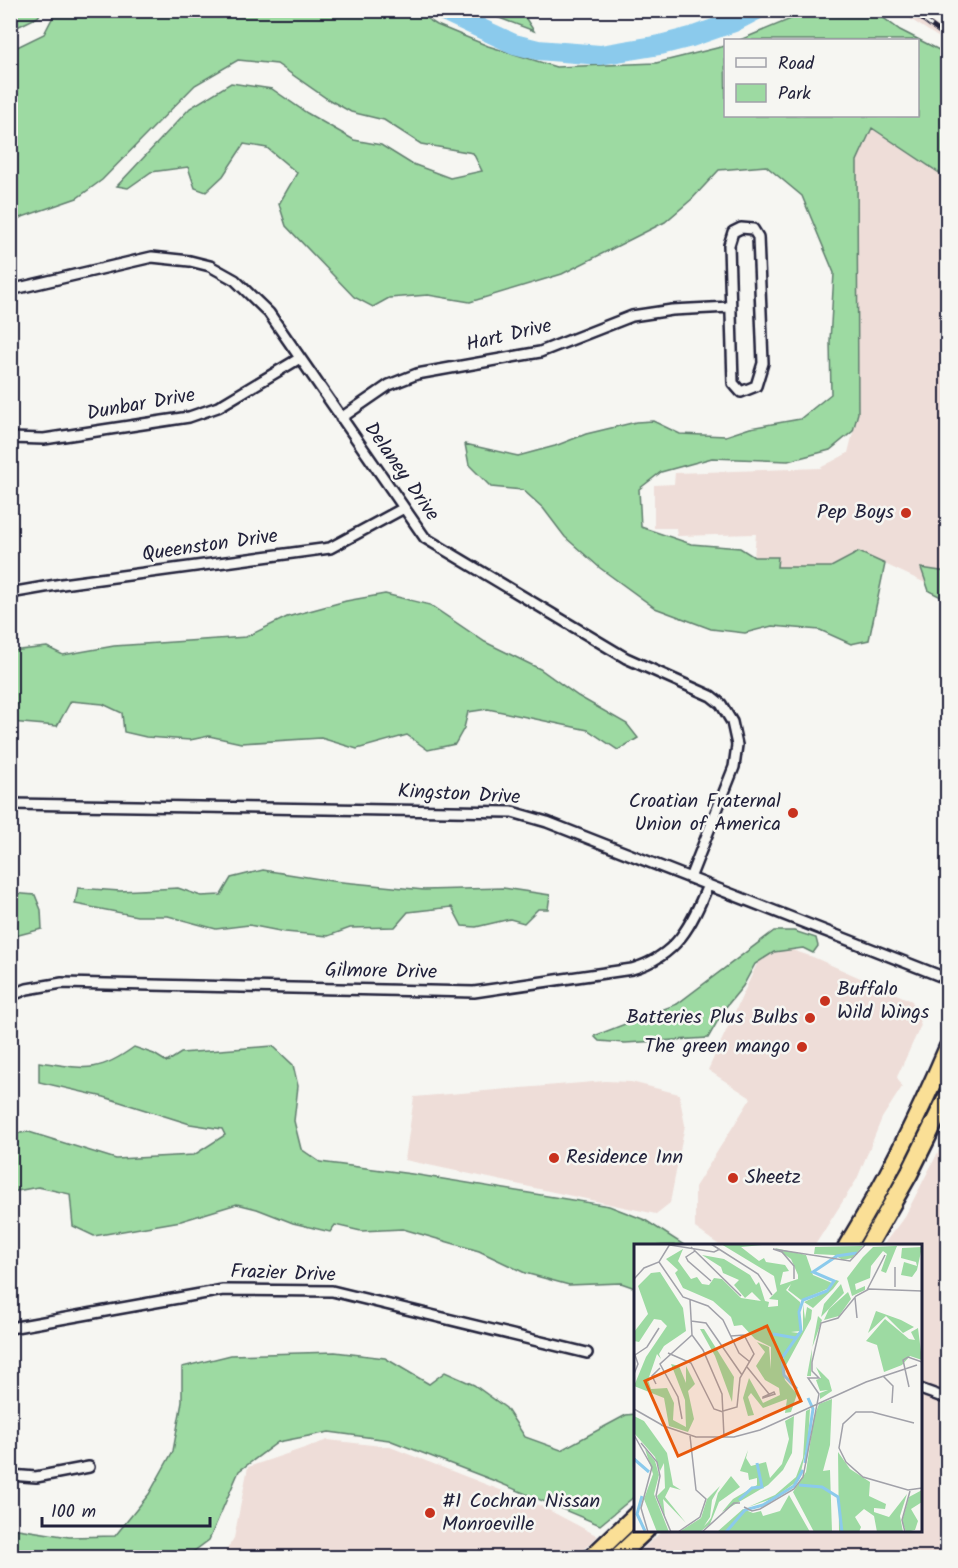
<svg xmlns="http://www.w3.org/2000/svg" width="958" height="1568" viewBox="0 0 958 1568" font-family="Kalam,sans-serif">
<rect width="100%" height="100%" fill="#f6f6f2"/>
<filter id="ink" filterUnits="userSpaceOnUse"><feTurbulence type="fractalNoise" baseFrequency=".0167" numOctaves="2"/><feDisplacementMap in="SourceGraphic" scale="12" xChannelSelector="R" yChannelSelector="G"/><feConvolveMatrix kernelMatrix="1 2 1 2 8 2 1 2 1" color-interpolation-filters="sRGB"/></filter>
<g filter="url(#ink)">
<!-- built -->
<path fill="#eeddd8" d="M898 11H916L947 33V43Z
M871 127 947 178V593L859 552 831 567H776L778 557H754L756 534 677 536 676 528H654V485L674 484 675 473 820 468 848 453 858 413 857 161Z
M774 944 813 957 912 1001 921 1025 897 1077 902 1087 882 1118 857 1179 815 1245H719L695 1228V1187L751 1098 708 1070 756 966 766 948Z
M605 1081 631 1082 679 1094 685 1125 670 1203 656 1214 405 1160 414 1097Z
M947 1135V1557L633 1558 662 1531 920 1530V1246L883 1245 905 1216Z
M328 1440 390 1447 541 1506 598 1536 575 1557H222L234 1538 248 1467Z"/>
<!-- green -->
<path fill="#9ddaa2" stroke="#607e6e" stroke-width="1.5" d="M11 10H42V11L38 17 11 30Z
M56 11H415L437 25 488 46 556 67 656 63 725 46 726 116H918V40H740L810 11H874L900 30 947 54V178L872 128 857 161 858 413 853 431 830 450 788 461 712 458 661 472 639 489 641 527 691 544 740 548 754 557H778L777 567H831L859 552 885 564 869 640 851 644 820 630 772 626 745 633 711 629 655 608 600 568 565 537 543 508 523 490 491 487 469 465 465 444 518 456 555 446 586 434 636 422 653 421 680 434 726 436 750 428 800 419 831 394 830 341 834 273 802 196 766 166 719 170 692 199 665 222 562 274 470 302 428 295 389 298 373 307 354 297 286 226 279 204 297 173 267 148 244 144 223 176 206 192 195 188 188 167 151 172 128 188 117 186 190 108 231 83 272 89 307 113 354 140 381 145 410 163 450 178 482 171 473 153 421 144 384 120 351 112 326 98 277 64 238 60 195 85 102 180 77 198 11 221V50L44 34Z
M481 11H521L534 31Z
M921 568 947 572V600L929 591Z
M385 594 430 605 485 642 540 669 578 696 627 724 638 738 618 750 588 730 488 709 468 712 464 728 455 744 428 750 407 735 357 749 321 738 241 743 209 736 190 740 146 737 124 732 122 713 103 704 71 701 57 726 11 722V651L47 647 63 655 114 646 246 637 287 617 346 601Z
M263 870 332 881 424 890 503 888 550 895 548 909H538L524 923 510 919 476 927 462 926 452 907 408 912 395 927 350 928 328 936 285 932 249 925 216 929 168 916H137L75 904 78 888 120 891 178 888 201 896 221 895 231 878Z
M11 893 35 895 41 910 42 929 11 937Z
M774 931H794L816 938 818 946 813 953 803 948 774 952 755 964 743 986 725 1008 708 1038 625 1043 599 1041 594 1036 677 1004Z
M273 1046 293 1065 298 1086 294 1121 301 1149 320 1162 412 1174 609 1206 645 1220 684 1245 636 1246 635 1288 621 1283 569 1285 525 1273 479 1251 403 1229 361 1231 335 1225 330 1232 293 1223 257 1209 237 1204 181 1221 94 1236 73 1226 70 1194 38 1187 11 1192V1134L29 1132 116 1159 194 1155 225 1135 222 1129 190 1124 104 1097 39 1082V1062C83 1068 96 1075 134 1047L154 1054 167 1062 181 1053Z
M335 1352 385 1358 429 1384 445 1372 474 1385 506 1408 525 1437 561 1450 626 1415 635 1414V1496L600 1525 495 1481 389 1440 329 1432 278 1442 239 1471 209 1540 186 1557H11V1528L69 1537 115 1536 149 1494 173 1451 182 1402V1367L231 1355Z"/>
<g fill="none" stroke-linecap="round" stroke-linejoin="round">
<!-- river -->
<path stroke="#8bcaec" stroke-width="20" d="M441 10 514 44 538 50 600 55 660 45 691 37 734 22 757 10"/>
<defs>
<path id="street" d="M741 228 753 229 758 237 763 363 756 386 741 392 733 383 729 245 733 232Z
M10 290 152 257 190 261 210 266 235 280 269 313 425 538 626 658 711 696 721 704 732 722 737 745 734 767 690 878
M341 418 389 385 417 374 540 352 632 316 672 310 730 307
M10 438 44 439 189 417 218 407 300 358
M10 593 62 584 330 548 404 508
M10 804 512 812 547 822 948 979
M10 996 27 989 62 983 474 992 632 969C677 956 691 926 708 885
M10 1328 223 1290 332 1291 587 1353
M920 1389 948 1399
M10 1475 36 1477 89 1467"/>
<path id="highway" d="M847 1246C886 1182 919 1115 948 1047
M868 1246 909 1174 948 1095
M591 1558 636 1515
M616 1558 646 1530"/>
</defs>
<!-- street casing -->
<use href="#street" stroke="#22223b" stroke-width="14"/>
<!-- highway casing -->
<use href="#highway" stroke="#22223b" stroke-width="21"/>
<!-- street -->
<use href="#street" stroke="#f6f6f2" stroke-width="9"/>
<!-- highway -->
<use href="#highway" stroke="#fadf96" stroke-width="16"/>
<defs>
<path id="rail" d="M910 10 948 38"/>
</defs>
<!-- rail casing -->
<use href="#rail" stroke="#22223b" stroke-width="5"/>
<!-- rail -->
<use href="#rail" stroke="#f6f6f2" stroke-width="3" stroke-dasharray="9" stroke-linecap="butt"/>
</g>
</g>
<!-- markers -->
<g fill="#c8321e" stroke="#f6f6f2" stroke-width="2">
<circle cx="906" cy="513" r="6"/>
<circle cx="793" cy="813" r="6"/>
<circle cx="825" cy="1001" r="6"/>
<circle cx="810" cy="1018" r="6"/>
<circle cx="802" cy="1047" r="6"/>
<circle cx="554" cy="1158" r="6"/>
<circle cx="733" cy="1178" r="6"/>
<circle cx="430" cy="1513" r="6"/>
</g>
<g text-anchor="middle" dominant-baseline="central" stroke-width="5" stroke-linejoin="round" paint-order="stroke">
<!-- street labels -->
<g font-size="20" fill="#22223b" stroke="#f6f6f2">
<text transform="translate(509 336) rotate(-13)">Hart Drive</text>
<text transform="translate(141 405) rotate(-10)">Dunbar Drive</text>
<text transform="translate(401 472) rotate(55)">Delaney Drive</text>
<text transform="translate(210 546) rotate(-8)">Queenston Drive</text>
<text transform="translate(459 795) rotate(3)">Kingston Drive</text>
<text transform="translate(381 972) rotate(1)">Gilmore Drive</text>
<text transform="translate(283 1274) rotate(2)">Frazier Drive</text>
</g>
<!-- poi labels -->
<g font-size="20" fill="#22223b" stroke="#f6f6f2" text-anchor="end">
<text x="894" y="513">Pep Boys</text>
<text x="781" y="802">Croatian Fraternal<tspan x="781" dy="23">Union of America</tspan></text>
<text x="837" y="990" text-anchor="start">Buffalo<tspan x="837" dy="23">Wild Wings</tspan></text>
<text x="798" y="1018">Batteries Plus Bulbs</text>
<text x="790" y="1047">The green mango</text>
<text x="566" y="1158" text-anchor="start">Residence Inn</text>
<text x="745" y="1178" text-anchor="start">Sheetz</text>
<text x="442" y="1502" text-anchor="start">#1 Cochran Nissan<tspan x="442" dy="23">Monroeville</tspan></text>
</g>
</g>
<!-- overview -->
<g transform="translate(634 1244)">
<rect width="288" height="288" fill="#f6f6f2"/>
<path d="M87 0 128 1 107 3 125 17 130 14 132 18 151 21 155 27 149 28 146 41 164 35V31L157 15 141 4 172 11 179 31 198 39 193 45 167 56 154 46 157 40 152 46 166 58V87L157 88 165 89 147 117 151 136 163 150 157 168 151 169 153 155 129 164 117 149 114 153 120 171 114 172 109 154 115 134 129 159 146 151 145 144 131 136 122 122 131 108 123 98 135 103 137 125V103L121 95 108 81 100 82 97 73 79 57 49 44 41 29 44 26 32 15 49 5 44 17 57 35 63 33 68 40 75 41 80 34 88 35 107 54 127 57 118 48 111 54 100 41 105 36 89 29 87 23 68 11 90 15 116 31 122 41 125 38 131 57 135 58 134 63 144 62V56L135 55 143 47 140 32ZM229 2 218 14 209 16 200 11 180 10 181 3ZM263 2 252 29 247 27 253 10 249 7 237 22 236 34 221 40 222 46 231 42V46L218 52 213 34 229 13 239 3ZM288 3 283 26 278 33 267 31 270 18 283 22 282 18 267 14 268 4ZM26 28 49 64 52 87 30 102 25 110 27 115 23 110 14 136 17 145 33 144 40 159 39 176 52 183 51 156 37 120 45 122 52 139V122L61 140 54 147 60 175 54 188 35 182 30 154 0 142 12 113 33 82 27 76 20 75 5 98 0 97V88L14 70 4 42 17 29ZM202 36 205 37 199 45 179 64 170 58 194 47ZM207 40 210 49 187 73 190 60ZM214 48 217 55 205 72 190 76 195 65ZM169 60 171 75 173 63 178 66 177 75 150 125V112L169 86ZM242 67 267 76 280 83 269 89 252 72 234 89ZM184 72 188 76 178 104 177 132H173ZM251 75 275 95 281 96 277 88 284 84 288 116 276 112 268 121 250 128 243 101 232 97ZM66 85H70L100 133 98 158 81 112ZM182 123 195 136 198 147 186 155V149L194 146 186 147 182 136 187 134ZM198 155 196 201 189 227 196 226 198 288H180L159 248 172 228 180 173 185 160ZM176 165 174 197 165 236 140 254 114 263 141 251 162 233 169 214 172 167ZM0 172 10 177 33 209 39 241 47 246 36 243 31 253 52 279 29 255 31 273 23 252 31 244 30 219 26 227 21 213 0 189ZM160 172 158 209 149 226 134 241 88 268 99 255 123 241V234L115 236 114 229 106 227 114 206 112 214 117 222 132 218 136 234 148 220 155 195 151 177ZM11 205 21 217 25 231 20 250 35 288H23L10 255 19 230ZM204 208 216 225 236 238 235 252 252 260 251 265 240 264V268L255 273 273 250 266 272 269 288H243L240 272 230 265 221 273 227 283 225 288H205ZM97 232 106 243 85 258 76 280 66 288H45L67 274 73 255 86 242 78 256 76 273 70 282 74 278 77 274 84 249ZM288 246V258L277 265 284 277 281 286 272 288 268 277 275 253ZM155 251 176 288H83L109 265 119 269 127 267 129 272 146 267Z" fill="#9ddaa2"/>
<path fill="none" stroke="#8bcaec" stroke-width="3" d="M139 90 162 94M163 145 150 131 148 114 167 87 165 68 169 56 193 47 200 37 179 28 203 12 223 9M0 215 15 228M171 219 179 165 174 154M165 241 188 243 204 253 208 288M8 252 3 270 11 287M105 256 118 244 128 243 123 219M92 288 111 266 129 261 160 242 169 226"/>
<path fill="none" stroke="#a1a1a9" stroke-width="1.5" d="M77 0 124 30 138 51M143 0H282M36 1 80 8 86 5M57 3 107 52M139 5 216 17 231 1M139 5 148 8 160 22V35M61 7 52 13 54 17 77 37M25 18 49 53 74 62 89 76 105 109 116 118M0 35 10 24 25 18 36 0M261 43V23M233 46 251 11M221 54 223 74M56 56 58 91 69 106 88 150 90 193M57 77 72 79 108 131M0 108 4 120 0 130M34 109 57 119 80 165 89 168M1 111 13 103 25 84M113 123 135 150M249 132 259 142 258 159M22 140 18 132 26 124M275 143 269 116 274 113 288 118M140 148 141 150 129 154V153ZM0 165 28 181M89 167 103 163 106 134 120 110 110 91 97 92M48 175 44 153 26 120 58 91M280 179 238 168H222L209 180 205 204 212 218 229 233 274 246 288 244M27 181 62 193H100L126 186 232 138 283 121M0 191 18 223 7 264 14 288M7 199 23 218 26 232 22 252 37 288M110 263 118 267 126 265 160 245 169 233 185 150 174 134H185L178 127V118L187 79 204 74 222 52 235 45 288 47M44 288 66 273 72 255 62 246 56 192M68 288 100 259H106M271 288 268 276 276 247"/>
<path fill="#e8590c" fill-opacity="0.15" stroke="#e8590c" stroke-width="3" d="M133 82 167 157 44 212 11 137Z"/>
<rect width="288" height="288" fill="none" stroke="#22223b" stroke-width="3"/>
</g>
<!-- margin -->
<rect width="958" height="1568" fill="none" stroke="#f6f6f2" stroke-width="36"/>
<rect x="18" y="18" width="922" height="1532" fill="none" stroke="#22223b" stroke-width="2" filter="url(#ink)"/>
<!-- legend -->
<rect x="724" y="39" width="195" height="78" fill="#f6f6f2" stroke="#a1a1a9" stroke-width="1.5"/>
<rect x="736" y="58" width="30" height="9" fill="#f6f6f2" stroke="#a1a1a9" stroke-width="1.5"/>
<text x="778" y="69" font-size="18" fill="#22223b">Road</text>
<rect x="736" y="84" width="30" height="18" fill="#9ddaa2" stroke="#a1a1a9" stroke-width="1.5"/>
<text x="778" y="99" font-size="18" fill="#22223b">Park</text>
<!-- scale -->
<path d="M42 1517v9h168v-9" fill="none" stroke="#22223b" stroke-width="3"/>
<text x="51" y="1517" font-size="18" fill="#22223b" stroke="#f6f6f2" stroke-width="4.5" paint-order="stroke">100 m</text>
</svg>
